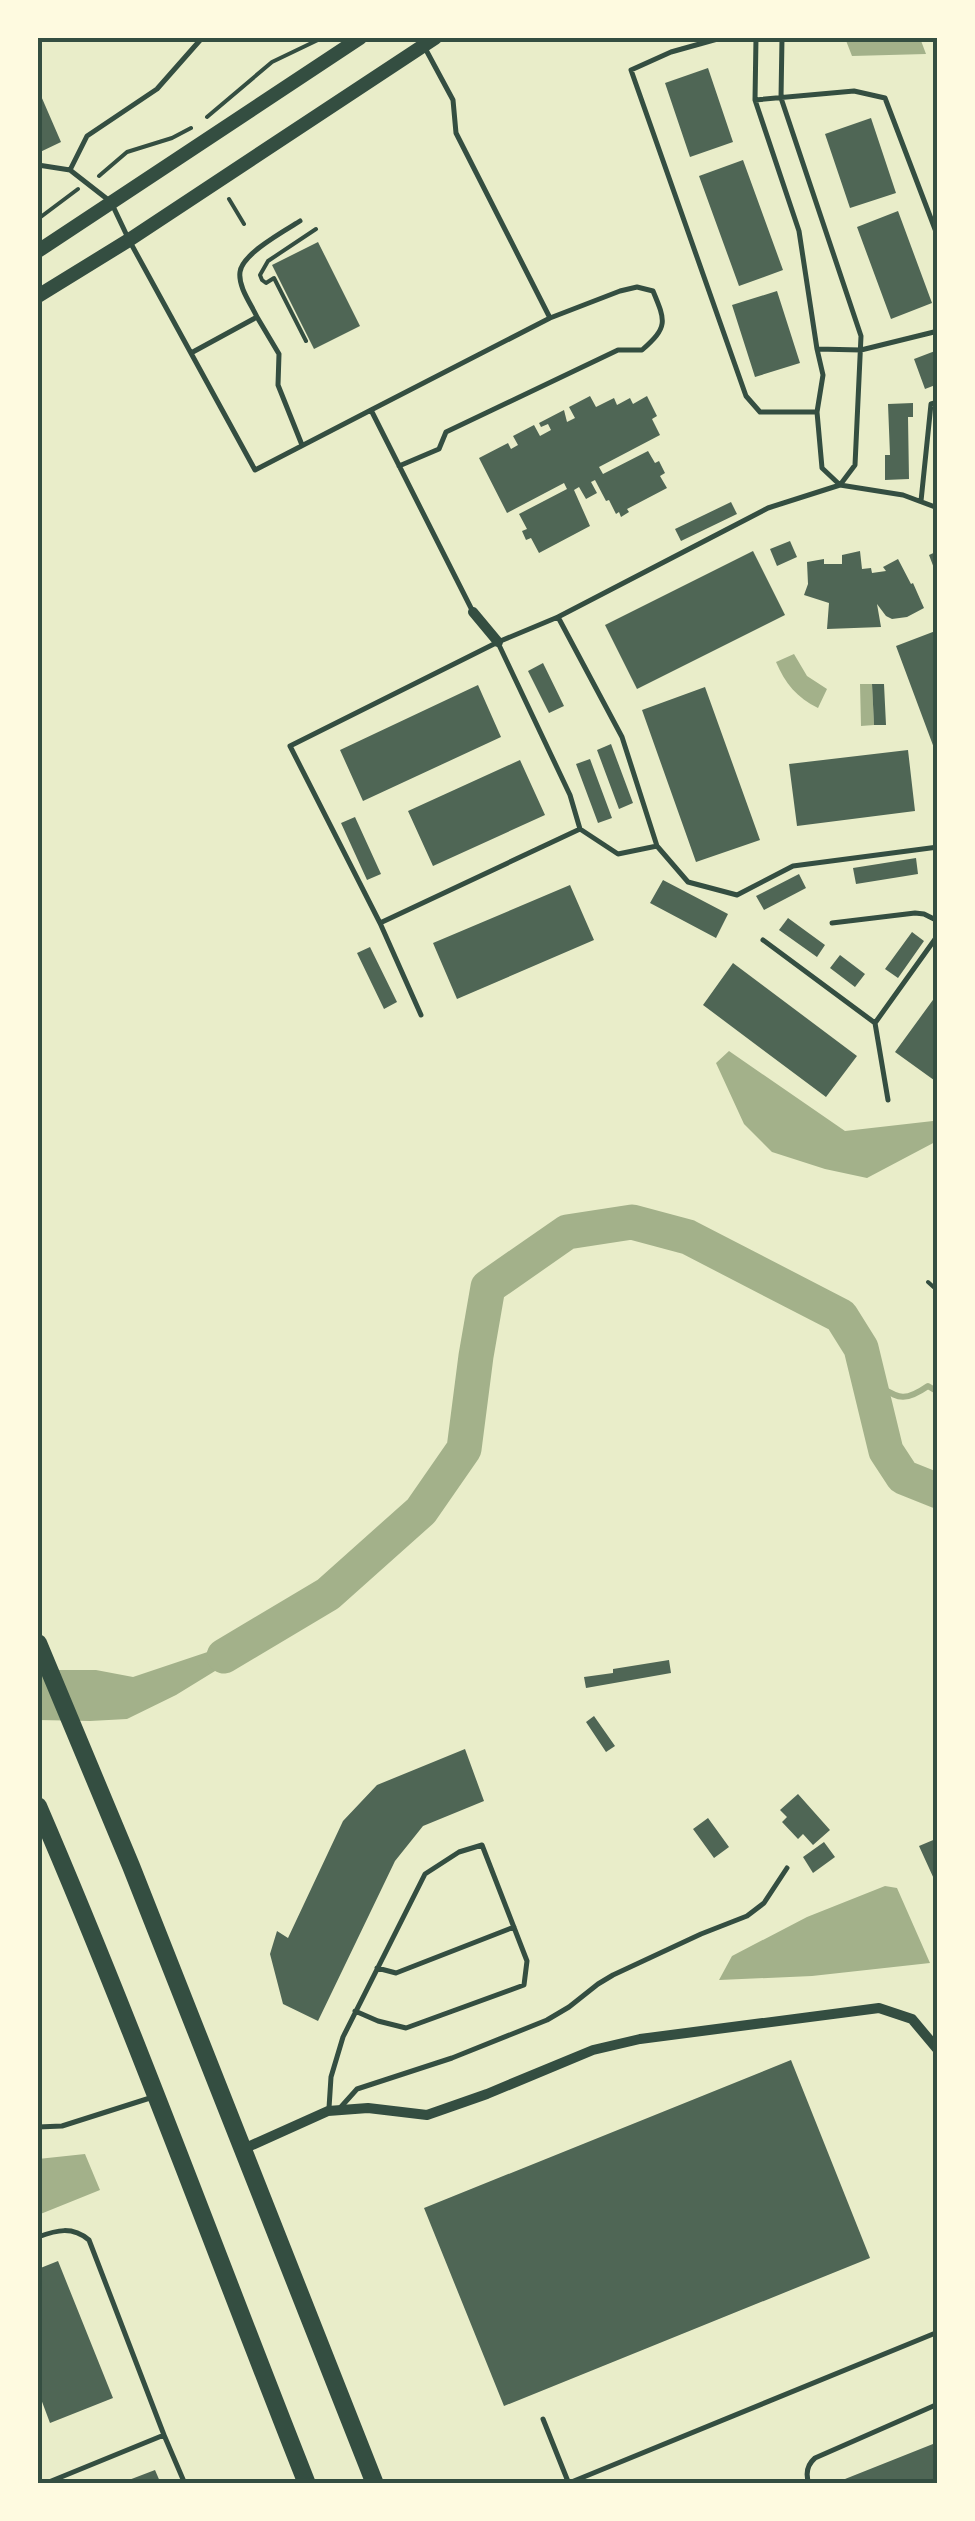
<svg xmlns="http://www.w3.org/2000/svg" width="975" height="2521" viewBox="0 0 975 2521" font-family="Arial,sans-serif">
<rect width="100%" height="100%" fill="#e9edc9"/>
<!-- water -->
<path fill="#a3b18a" d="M845 38H920L926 54 852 56Z
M794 654 807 676 827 689 818 708C797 698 785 683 776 662Z
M860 684H872L874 725 861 726Z
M729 1051 845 1131 933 1121 937 1118V1141L867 1178 825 1169 772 1152 744 1124 716 1063Z
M264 1633 246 1652 176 1695 127 1719 90 1721 38 1720V1670H96L133 1677Z
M885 1886 897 1888 930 1963 812 1976 719 1980 732 1956 807 1917Z
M85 2154 100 2190 38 2215V2159Z"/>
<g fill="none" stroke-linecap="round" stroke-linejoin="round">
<!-- stream -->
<path stroke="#a3b18a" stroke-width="6" d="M868 1380C897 1395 899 1406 928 1386L938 1392"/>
<!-- river -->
<path stroke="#a3b18a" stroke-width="35" d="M224 1656 328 1594 421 1511 464 1449 476 1356 488 1287 567 1232 632 1222 688 1237 841 1316 861 1348 886 1451 903 1477 938 1491"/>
</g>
<!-- building -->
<path fill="#4f6655" d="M708 68 733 142 690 157 665 83Z
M38 89 61 142 38 153Z
M871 118 896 193 850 208 825 134Z
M743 160 783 270 739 286 699 176Z
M898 211 932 303 891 319 857 227Z
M318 242 360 326 314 349 272 265Z
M777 291 800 363 755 377 732 305Z
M935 351 938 384 925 389 914 359Z
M590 396 596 407 614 398 617 405 630 398 633 404 647 396 657 416 652 419 660 435 599 467 603 474 648 451 655 463 659 461 665 473 660 476 667 488 627 509 629 512 621 517 619 512 616 514 609 500 606 501 595 480 591 482 597 493 586 499 579 487 574 490 590 526 539 553 531 538 526 540 522 531 527 529 519 514 567 489 564 483 507 513 479 458 508 443 511 449 518 445 513 436 534 425 540 436 551 430 548 424 541 427 539 423 564 410 567 422 575 418 569 407Z
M913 403V417H908L909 479 885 480V455H890L888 404Z
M731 502 737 514 681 541 675 529Z
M790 541 797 557 777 566 770 549Z
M753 551 785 615 637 689 605 625Z
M860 551 862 569 871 568 872 573 886 571 883 567 898 559 911 584 913 583 924 608 907 617 892 619 886 616 877 604 881 627 827 629 829 603 804 595 808 584 807 562 824 559V564H842V555Z
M938 551V575L937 576 929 555Z
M938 630V756H937L896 646Z
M543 663 564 706 549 713 528 671Z
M872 684H884L886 725H874Z
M478 685 501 737 363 801 340 750Z
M705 687 760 840 696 862 642 710Z
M611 744 633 803 619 809 597 750Z
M908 750 915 811 797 826 789 764Z
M590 759 612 818 598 823 576 764Z
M520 760 545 815 433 866 408 811Z
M355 817 381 874 367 880 341 823Z
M916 858 918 874 856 884 853 868Z
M799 874 806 888 764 910 756 896Z
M663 880 728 914 716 938 650 903Z
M570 885 594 940 457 999 433 943Z
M788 918 825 945 817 957 779 930Z
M912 932 924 941 898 978 885 969Z
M370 947 397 1002 384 1009 357 953Z
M840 955 865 974 855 987 830 968Z
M733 963 857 1056 826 1097 703 1005Z
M938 993V1083L895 1052Z
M669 1660 671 1673 586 1688 584 1677 613 1673V1669Z
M594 1716 615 1746 606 1752 586 1722Z
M465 1749 484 1801 423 1826 395 1861 318 2021 283 2004 270 1954 277 1931 288 1938 343 1821 377 1785Z
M798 1794 830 1830 813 1845 803 1834 798 1839 782 1822 787 1817 780 1810Z
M708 1818 729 1847 714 1858 693 1829Z
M938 1838V1877L934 1879 919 1846Z
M824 1842 835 1857 813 1873 803 1857Z
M791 2060 870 2258 504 2406 424 2208Z
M58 2261 113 2398 50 2423 38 2391V2269Z
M938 2442V2484H846L845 2479Z
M155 2470 161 2484H121V2483Z"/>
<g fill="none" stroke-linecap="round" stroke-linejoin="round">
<!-- path -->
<path stroke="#344e41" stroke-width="4" d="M207 117 272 62 322 38
M99 176 127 152 172 138 191 128
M229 199 244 224
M38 219 78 189
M306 341 274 278 266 283 262 280 260 275 268 261 316 229
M928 1282 938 1291"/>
<!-- service -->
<path stroke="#344e41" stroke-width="5" d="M721 38 671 52 631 70 746 396 760 412H817
M756 38 755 100 799 231 817 349 823 375 817 412 822 468 840 485 855 465 861 336 781 98 782 38
M425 48 453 100 456 133 550 318 371 410 472 610
M755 100 854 91 885 98 938 237
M38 165 70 170 111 202 129 240 255 470 371 410
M70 170 87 136 157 89 202 38
M257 317C251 304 238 287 240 272 242 254 284 231 300 221
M817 349 861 350 938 331
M191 353 257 317 279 354 278 385 302 445
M399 466 439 449 446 432 618 350H642C668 327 666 322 653 291L637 287 620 291 550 318
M921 501 931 404 938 402
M558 617 622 737 657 846 688 882 737 895 793 866 938 847
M499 645 570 795 580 829 618 854 657 846
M380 923 580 829
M832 923 915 913 924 914 938 921
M763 940 875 1023 938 935
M421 1015 380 923 290 746 498 642 558 617 768 508 840 485 903 495 938 508
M875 1023 888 1100
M377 1968 396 1973 514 1927
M329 2108 331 2077 343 2037 425 1874 459 1852 482 1845 527 1961 524 1985 406 2028 378 2021 355 2011
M340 2108 357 2089 452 2058 547 2020 569 2007 598 1984 613 1975 701 1934 747 1916 764 1903 787 1868
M38 2127 62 2126 150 2098
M38 2237C57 2230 72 2226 89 2240L164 2435
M543 2419 569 2484
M569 2483 938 2332
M44 2484 164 2435 185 2484
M809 2484C805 2473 807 2465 815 2458L938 2404"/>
<!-- minor -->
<path stroke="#344e41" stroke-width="10" d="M473 612 498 642
M241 2150 328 2111 368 2108 427 2115 487 2094 593 2050 640 2039 879 2008 912 2019 938 2050"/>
<!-- tertiary -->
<path stroke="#344e41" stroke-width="14" d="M38 251 360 38
M38 296 129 240 435 38"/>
<!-- primary -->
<path stroke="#344e41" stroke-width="18" d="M38 1643 131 1866 375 2484
M38 1806C134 2029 217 2257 307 2484"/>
</g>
<!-- border -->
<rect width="975" height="2521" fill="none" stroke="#fefae0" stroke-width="80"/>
<rect x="40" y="40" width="895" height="2441" fill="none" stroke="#344e41" stroke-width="4"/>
</svg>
